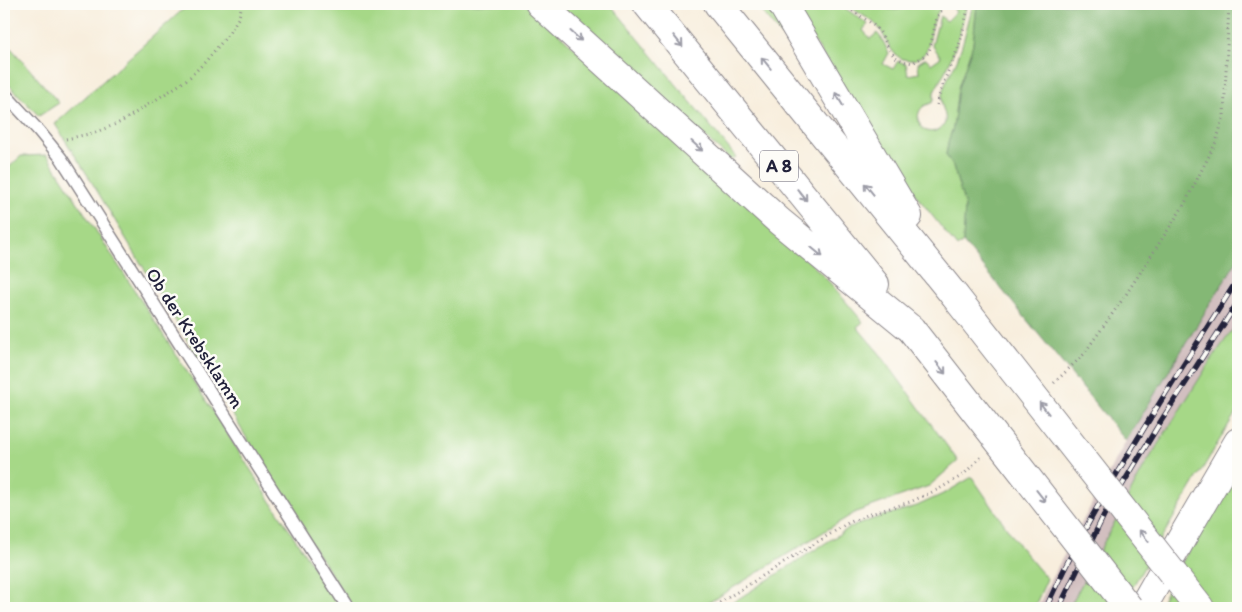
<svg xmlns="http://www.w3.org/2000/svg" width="1242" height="612" viewBox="0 0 1242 612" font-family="Itim,sans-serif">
<rect width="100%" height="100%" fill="#fdfcf7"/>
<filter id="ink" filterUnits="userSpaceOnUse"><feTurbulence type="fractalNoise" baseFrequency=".02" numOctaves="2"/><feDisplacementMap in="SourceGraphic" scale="10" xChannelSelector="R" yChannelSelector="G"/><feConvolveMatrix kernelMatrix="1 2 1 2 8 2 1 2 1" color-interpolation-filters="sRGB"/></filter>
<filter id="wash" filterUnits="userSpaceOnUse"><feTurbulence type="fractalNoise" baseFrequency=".0096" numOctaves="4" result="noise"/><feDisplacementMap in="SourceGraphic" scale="20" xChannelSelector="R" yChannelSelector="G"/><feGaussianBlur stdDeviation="1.12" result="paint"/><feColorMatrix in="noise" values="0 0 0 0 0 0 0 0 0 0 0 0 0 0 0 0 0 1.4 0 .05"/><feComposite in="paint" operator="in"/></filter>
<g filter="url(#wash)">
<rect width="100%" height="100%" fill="#f8eedd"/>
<!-- industrial -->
<path fill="#d2bfc0" d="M1238 259V322L1211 360 1144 467 1069 608H1037L1050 581 1126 441 1210 304Z"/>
<!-- green -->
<path fill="#a6d887" stroke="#647d61" d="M189 4H526L800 252 832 285 863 322 857 327 880 354 958 461 929 486 856 512 700 608H353L303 531 88 176 55 124Z
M554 4H610L736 157 731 160Z
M755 4H773L795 52Z
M791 4H839L868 24 863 30 870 39 877 33 882 39 889 53 883 64 893 69 898 61 906 64 908 75 919 73 918 63 926 58 931 64 941 57 932 45 940 16 947 21 956 12 950 4H967L958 40 948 66 934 92V101C931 104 928 104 924 106 915 112 917 127 927 131 933 133 940 130 944 125 949 115 939 107 942 95 944 83 952 71 957 60 964 42 968 22 973 4H977L973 44 958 88 953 128 949 139 946 154 953 166 965 206 963 242 957 247 908 185 881 148Z
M849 4H873L882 8 895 10 902 9 914 4H943C937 12 933 22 931 32 930 38 929 46 926 51 919 62 904 63 895 54 888 47 885 36 879 28 871 17 855 14 849 4Z
M4 40 59 103 39 116 4 80Z
M47 155 340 608H4V172L21 156Z
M1238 322V409L1120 608H1069L1144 467 1211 360Z
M1238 463V608H1158L1196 536Z
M972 477 1020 547 1047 579 1034 608H724L849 528 873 519 917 506 945 493Z"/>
<!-- forest -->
<path fill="#84b874" stroke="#536d58" d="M977 4H1238V259L1210 304 1126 441 963 242 965 206 953 166 946 155 949 139 953 128 958 88 973 44Z"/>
</g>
<g filter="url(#ink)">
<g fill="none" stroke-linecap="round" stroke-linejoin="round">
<defs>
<path id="service" d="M4 93 39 131 61 158 348 608"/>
<path id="secondary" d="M1142 608 1186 531 1238 442"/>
<path id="motorway" d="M540 4 779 221 911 329
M647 4 875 284
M718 4 954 295
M782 4 908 216
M1174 575 1200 608"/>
</defs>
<!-- service casing -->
<use href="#service" stroke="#8d888c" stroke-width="14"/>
<!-- secondary casing -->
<use href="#secondary" stroke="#8d888c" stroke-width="30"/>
<!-- motorway casing -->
<use href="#motorway" stroke="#8d888c" stroke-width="30"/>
<!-- path -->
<path stroke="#8d888c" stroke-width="3" stroke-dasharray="1 4" stroke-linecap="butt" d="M845 4C854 15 870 19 879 31 886 40 888 52 897 58 902 61 907 62 913 63L924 56 929 52 937 17 946 4
M937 105C941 83 953 63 960 42 964 29 966 16 969 4
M66 139 93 133 109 127 121 122 179 85 191 76 205 62 227 36 239 17 242 4
M1054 383 1083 355 1125 296 1184 205 1216 142 1224 116 1229 4
M711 608 848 523 867 515 910 502 939 489 963 475 981 457"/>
<!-- service -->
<use href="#service" stroke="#fff" stroke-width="11"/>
<!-- secondary -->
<use href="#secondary" stroke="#fff" stroke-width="28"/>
<!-- motorway -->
<use href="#motorway" stroke="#fff" stroke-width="28"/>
<defs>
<path id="rail" d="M1046 608C1068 558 1095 510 1123 463 1160 401 1199 340 1238 279
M1059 608 1104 515 1161 421 1238 302"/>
</defs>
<!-- rail casing -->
<use href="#rail" stroke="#22223b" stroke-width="5.5"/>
<!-- rail -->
<use href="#rail" stroke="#fdfcf7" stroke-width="4" stroke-dasharray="11" stroke-linecap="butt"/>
<defs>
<path id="motorway-bridge" d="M954 295 1174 575
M911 329 1129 608"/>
</defs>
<!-- motorway-bridge casing -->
<use href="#motorway-bridge" stroke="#8d888c" stroke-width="30" stroke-linecap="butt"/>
<!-- motorway-bridge -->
<use href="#motorway-bridge" stroke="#fff" stroke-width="28"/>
</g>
<!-- one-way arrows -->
<defs><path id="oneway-shaft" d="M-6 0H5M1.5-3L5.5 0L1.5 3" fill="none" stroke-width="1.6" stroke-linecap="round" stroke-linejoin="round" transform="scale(1.25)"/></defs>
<g stroke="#9c9ca7">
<use href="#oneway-shaft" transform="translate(576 36) rotate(42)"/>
<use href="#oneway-shaft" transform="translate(678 41) rotate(51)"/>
<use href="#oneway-shaft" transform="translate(766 63) rotate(-129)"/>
<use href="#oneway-shaft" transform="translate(839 99) rotate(-121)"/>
<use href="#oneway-shaft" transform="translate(697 146) rotate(42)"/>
<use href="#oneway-shaft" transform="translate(869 189) rotate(-129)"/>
<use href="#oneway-shaft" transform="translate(802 195) rotate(51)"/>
<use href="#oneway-shaft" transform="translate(817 252) rotate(39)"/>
<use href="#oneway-shaft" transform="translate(941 368) rotate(52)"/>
<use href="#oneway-shaft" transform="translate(1044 408) rotate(-128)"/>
<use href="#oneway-shaft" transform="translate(1041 496) rotate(52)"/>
<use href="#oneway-shaft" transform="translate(1144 536) rotate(-128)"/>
</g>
</g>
<g text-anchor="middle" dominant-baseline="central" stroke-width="5" stroke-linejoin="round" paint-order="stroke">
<!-- shield labels -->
<rect fill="#fdfcf7" stroke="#646373" stroke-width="1" x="760" y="150.5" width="38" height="31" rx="4"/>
<g font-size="18" font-weight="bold" fill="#22223b">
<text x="779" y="166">A 8</text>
</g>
<!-- street labels -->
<g font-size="19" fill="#22223b" stroke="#fdfcf7">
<text transform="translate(195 338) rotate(57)">Ob der Krebsklamm</text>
</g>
</g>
<!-- margin -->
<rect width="1242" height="612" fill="none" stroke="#fdfcf7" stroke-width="20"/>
</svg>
